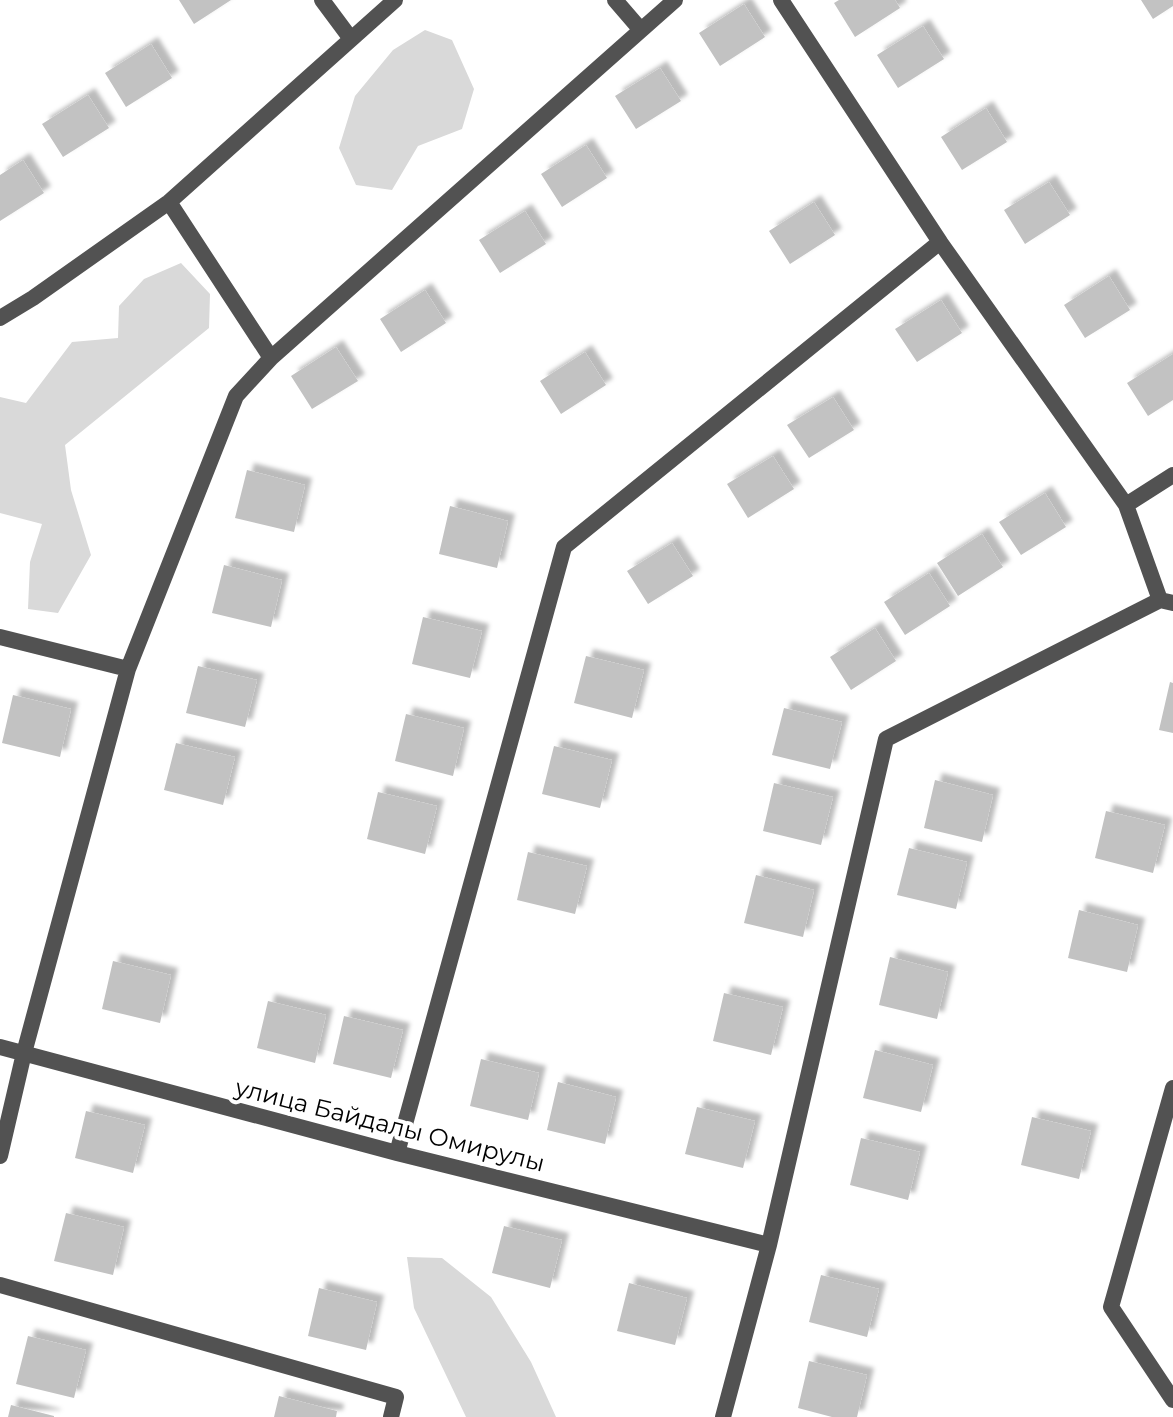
<svg xmlns="http://www.w3.org/2000/svg" width="1173" height="1417" viewBox="0 0 1173 1417" font-family="Montserrat,sans-serif">
<defs>
<filter id="shadow"><feDropShadow dx="7" dy="-7" stdDeviation="2" flood-color="#0004"/></filter>
</defs>
<rect width="100%" height="100%" fill="#fff"/>
<!-- green -->
<path fill="#d9d9d9" d="M425 30 452 40 474 89 462 129 418 146 392 190 356 185 339 148 355 96 393 50Z
M181 263 210 294 209 328 65 445 71 490 91 555 58 613 28 609 30 562 42 524 0 513V397L26 403 72 342 118 338 119 306 144 279Z
M407 1257 442 1258 491 1297 531 1362 556 1417H466L414 1308Z"/>
<!-- building -->
<path fill="#c2c2c2" filter="url(#shadow)" d="M179 0H231L194 24Z
M839 0H895L900 8 855 37 834 3Z
M1141 0H1173V6L1153 19Z
M744 4 765 37 720 66 699 33Z
M923 26 944 59 898 88 877 55Z
M151 44 172 78 126 107 105 73Z
M660 68 681 101 636 129 615 96Z
M88 95 109 128 63 157 42 124Z
M986 108 1007 142 962 170 941 137Z
M586 145 607 178 562 207 541 174Z
M23 160 44 193 0 221V175Z
M1049 182 1070 215 1025 244 1004 210Z
M814 202 835 235 790 264 769 231Z
M525 211 546 244 500 273 479 240Z
M1109 276 1130 310 1085 338 1064 305Z
M425 290 446 323 401 352 380 319Z
M941 300 962 333 917 362 895 329Z
M336 347 358 381 312 409 291 376Z
M585 352 606 385 561 414 540 381Z
M1173 354V400L1148 416 1127 383Z
M833 397 854 430 809 458 787 425Z
M773 456 794 489 748 518 727 484Z
M247 470 305 485 294 532 235 518Z
M1045 493 1066 527 1021 555 999 522Z
M450 506 508 521 497 568 439 554Z
M982 534 1003 567 958 596 937 563Z
M672 543 693 576 648 604 627 571Z
M224 565 282 580 271 627 212 613Z
M929 573 950 606 905 635 884 602Z
M423 617 482 631 470 678 412 664Z
M875 628 896 661 851 690 830 657Z
M586 656 644 670 632 718 574 703Z
M198 666 257 680 245 727 186 713Z
M1170 682 1173 683V733L1159 730Z
M13 695 71 709 60 757 2 743Z
M784 708 842 722 830 769 772 755Z
M406 714 464 728 453 776 395 761Z
M176 743 235 757 223 805 164 790Z
M554 746 612 760 600 808 542 794Z
M935 780 993 795 982 842 924 828Z
M774 783 833 797 821 845 763 831Z
M378 792 437 806 425 854 367 839Z
M1106 811 1165 825 1153 873 1095 858Z
M909 848 967 862 956 909 897 895Z
M528 852 587 866 575 914 517 900Z
M756 875 814 890 803 937 744 923Z
M1079 910 1138 925 1127 972 1068 958Z
M890 957 948 972 937 1019 879 1005Z
M113 961 171 975 160 1023 102 1009Z
M724 993 783 1007 771 1055 713 1041Z
M268 1001 326 1015 315 1063 257 1048Z
M344 1016 403 1030 391 1078 333 1064Z
M875 1050 933 1065 921 1112 863 1098Z
M481 1059 539 1073 528 1120 470 1106Z
M558 1082 616 1097 605 1144 547 1130Z
M697 1107 755 1121 743 1168 685 1154Z
M86 1111 145 1125 133 1173 75 1158Z
M1032 1117 1091 1131 1079 1179 1021 1165Z
M861 1138 920 1152 908 1200 850 1185Z
M66 1213 124 1227 113 1275 54 1261Z
M504 1226 562 1240 550 1288 492 1273Z
M821 1275 879 1289 867 1337 809 1322Z
M629 1283 687 1298 675 1345 617 1331Z
M319 1288 377 1302 366 1350 308 1336Z
M28 1336 86 1350 74 1398 16 1384Z
M809 1361 867 1375 857 1417H832L798 1408Z
M279 1396 337 1411 336 1417H274Z
M11 1405 54 1416V1417H8Z"/>
<g fill="none" stroke-linecap="round" stroke-linejoin="round">
<!-- minor -->
<path stroke="#525252" stroke-width="16" d="M322 0 351 39
M615 0 640 29
M781 0 940 242
M169 202 271 358
M0 318 33 298 169 202 395 0
M1126 505 1160 600
M0 637 128 669 24 1053 0 1156
M128 669 236 396 271 358 675 0
M0 1047 397 1153 769 1245
M1173 1088 1111 1307 1173 1400
M397 1153 564 547 940 242 1126 505 1173 475
M0 1285 396 1397 391 1417
M723 1417 769 1245 886 739 1160 600 1173 603"/>
</g>
<g text-anchor="middle" dominant-baseline="central" stroke-width="8" stroke-linejoin="round" paint-order="stroke">
<!-- street labels -->
<g font-size="24" fill="#000" stroke="#fff">
<text transform="translate(390 1125) rotate(14)">улица Байдалы Омирулы</text>
</g>
</g>
</svg>
